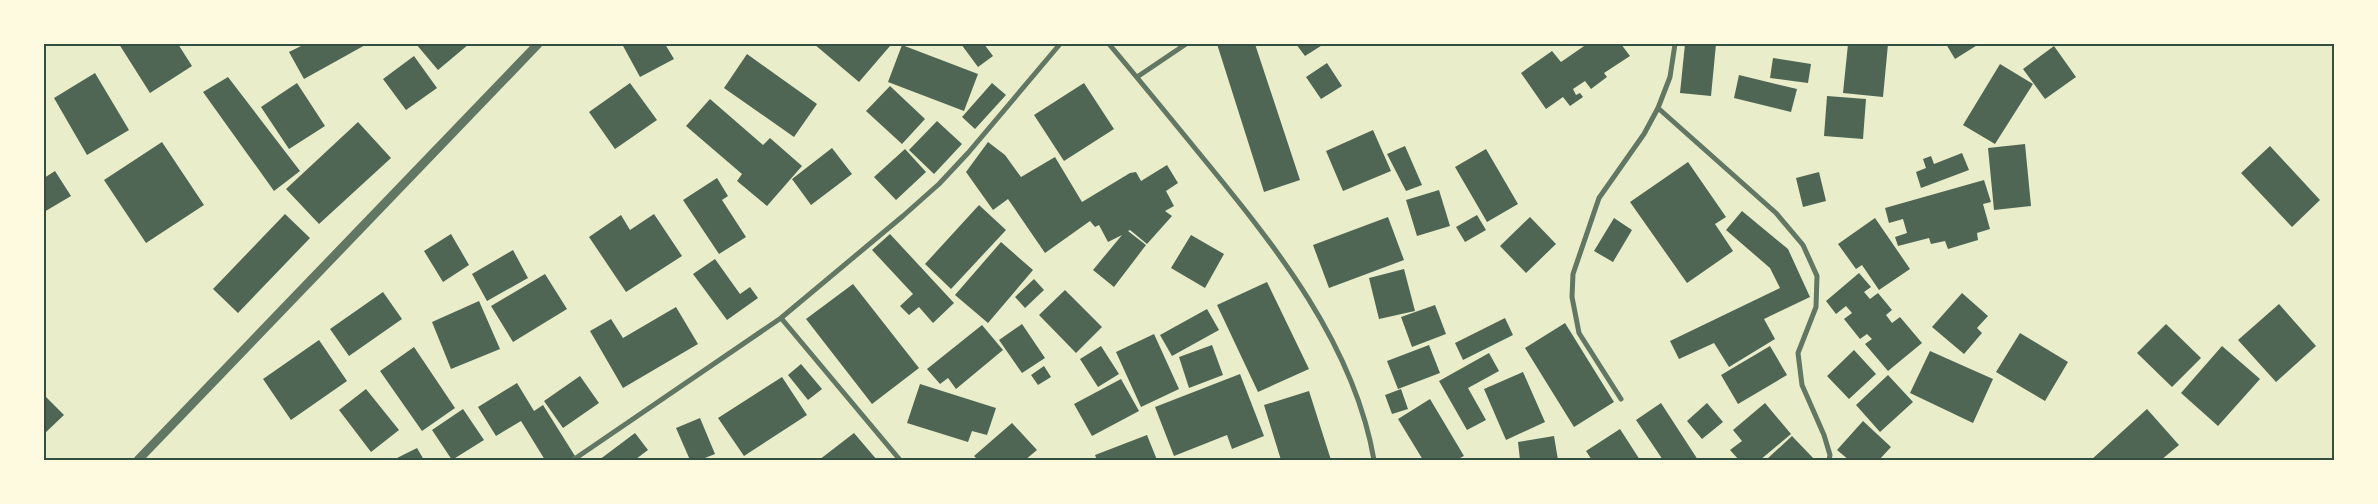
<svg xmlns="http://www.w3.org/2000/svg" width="2378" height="504" viewBox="0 0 2378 504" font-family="Poppins,sans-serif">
<rect width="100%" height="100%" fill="#e9edc9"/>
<!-- building -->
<path fill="#4f6655" d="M119 44H178L192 66 150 93Z
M305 44H367L304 79 289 52Z
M416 44H469L438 70Z
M622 44H665L674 59 640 77Z
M814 44H887L890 46 859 82Z
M961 44H984L993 56 978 67Z
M1217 44H1255L1300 180 1264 192Z
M1296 44H1324L1305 56Z
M1587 44H1621L1630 56 1604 73 1607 77 1591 89 1585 81 1573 89 1576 95 1580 93 1583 97 1570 106 1563 97 1546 109 1521 73 1552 51 1561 62Z
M1685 44H1716L1711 96 1680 93Z
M1848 44H1888L1883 97 1843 93Z
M1946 44H1979L1955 59Z
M902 45 978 74 964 111 888 82Z
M2054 46 2076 77 2045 99 2023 69Z
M747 54 817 104 794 137 724 88Z
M414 56 437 88 406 110 383 79Z
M1773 58 1811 64 1808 83 1770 78Z
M1327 63 1342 86 1321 99 1306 77Z
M2000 64 2033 84 1995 144 1963 125Z
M95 73 129 130 87 155 54 98Z
M1739 75 1797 89 1791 112 1734 98Z
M228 77 300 171 274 191 203 92Z
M297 83 325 126 289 149 261 107Z
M630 83 657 120 615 149 589 112Z
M992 83 1006 95 975 129 962 117Z
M1084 83 1114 129 1064 161 1034 115Z
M890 86 925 119 902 144 866 111Z
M1827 96 1866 99 1863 139 1824 136Z
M710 99 763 145 770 138 802 166 767 206 737 181 742 174 686 126Z
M937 121 962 144 934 174 909 150Z
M358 122 391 158 319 224 286 189Z
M1373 130 1391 171 1343 191 1326 151Z
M162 142 204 205 146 243 104 180Z
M988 142 1005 155 1021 177 1055 157 1082 202 1130 173 1136 172 1141 181 1167 165 1178 183 1166 191 1174 206 1165 211 1172 216 1147 244 1130 230 1128 231 1146 245 1114 287 1093 270 1122 235 1108 242 1099 225 1095 227 1090 221 1045 253 1008 199 993 210 966 172Z
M2025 144 2031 206 1994 210 1988 148Z
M1405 146 1422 185 1406 191 1387 154Z
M2270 146 2320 200 2292 227 2241 173Z
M832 148 852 174 811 205 792 179Z
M905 149 926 172 896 200 874 177Z
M1486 149 1518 204 1487 222 1455 167Z
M1962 153 1969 170 1921 188 1916 172 1926 168 1923 159 1931 156 1934 164Z
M1688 162 1726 217 1715 224 1733 251 1687 283 1630 202Z
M55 171 71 196 44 212V178Z
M1819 172 1826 201 1803 207 1796 178Z
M717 178 728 196 722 200 746 237 719 254 683 200Z
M1984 180 1991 202 1983 204 1990 229 1977 233 1978 240 1948 249 1945 241 1931 244 1929 238 1898 246 1895 237 1907 233 1903 219 1889 223 1885 208Z
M1439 190 1450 226 1417 236 1406 200Z
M979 205 1006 230 951 289 925 264Z
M1742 211 1788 249 1810 297 1764 319 1775 339 1729 367 1714 343 1679 359 1670 341 1780 288 1770 268 1726 230Z
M285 214 310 238 238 313 213 289Z
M654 214 682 256 626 292 589 237 621 215 630 230Z
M1477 215 1486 230 1465 242 1456 227Z
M1388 217 1404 260 1329 288 1313 245Z
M1530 217 1556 244 1526 273 1500 246Z
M1614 218 1632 230 1613 262 1594 251Z
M1875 218 1910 269 1879 290 1862 265 1856 269 1838 244Z
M451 234 469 265 443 282 424 251Z
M890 234 954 303 933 323 919 307 909 315 900 306 913 294 872 250Z
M1191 235 1224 254 1205 288 1171 268Z
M1001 242 1033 270 988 323 955 295Z
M513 250 528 278 487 301 472 274Z
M715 259 740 294 750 287 758 298 727 320 693 274Z
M1404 269 1415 311 1379 319 1369 278Z
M1859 273 1871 287 1864 292 1870 299 1878 293 1892 310 1886 315 1892 323 1900 317 1922 343 1888 371 1865 344 1872 339 1867 334 1860 339 1844 319 1852 313 1846 306 1836 314 1826 301Z
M545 274 567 309 513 342 491 306Z
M1034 279 1044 290 1025 308 1015 297Z
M1267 282 1309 369 1258 392 1217 305Z
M853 284 919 368 872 404 806 319Z
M1065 290 1102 327 1076 353 1039 315Z
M383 292 402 319 349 356 330 329Z
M1962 293 1988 316 1977 328 1982 333 1964 354 1932 327Z
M479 301 500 349 451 369 432 322Z
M2279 304 2316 346 2276 382 2238 340Z
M1435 305 1446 334 1412 347 1401 317Z
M676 307 698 344 623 388 590 331 611 319 623 338Z
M1207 309 1219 330 1172 356 1160 335Z
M1505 318 1513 335 1463 360 1455 343Z
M1565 323 1614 402 1574 427 1525 348Z
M1022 324 1045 358 1022 373 999 340Z
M2166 324 2201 358 2172 387 2137 353Z
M982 325 1003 350 956 389 948 378 940 384 927 369Z
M2020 333 2068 362 2045 401 1996 372Z
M1154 334 1179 389 1141 407 1116 352Z
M319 340 347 381 291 420 263 379Z
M1212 345 1223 375 1189 388 1179 357Z
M1429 345 1440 373 1398 389 1387 361Z
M1101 346 1119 374 1098 387 1080 359Z
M1770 346 1787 375 1738 404 1721 375Z
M2222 346 2260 379 2218 426 2181 393Z
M414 347 455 408 422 431 380 371Z
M1854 350 1876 374 1849 399 1827 376Z
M1930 351 1993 379 1973 423 1910 393Z
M1489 353 1499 371 1468 388 1486 420 1467 430 1439 381Z
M801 364 822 389 808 400 788 375Z
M1044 366 1051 377 1038 385 1031 375Z
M1523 372 1545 422 1506 440 1484 389Z
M1240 374 1264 436 1232 449 1227 435 1174 456 1155 407Z
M1888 375 1913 402 1880 432 1856 405Z
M580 376 599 403 563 428 544 401Z
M782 377 807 415 744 456 718 418Z
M1121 379 1139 411 1092 436 1074 404Z
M517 383 534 411 543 405 575 456 569 460H545L521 421 496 436 478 407Z
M920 384 996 408 987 435 972 431 968 442 907 423Z
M366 389 399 430 371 452 339 410Z
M1401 389 1408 409 1392 414 1385 395Z
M1309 391 1331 460H1281L1264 405Z
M44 395 64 415 44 434Z
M1430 399 1464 456 1456 460H1423L1398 419Z
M1661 403 1698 460H1663L1636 420Z
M1707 403 1723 422 1702 439 1687 421Z
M1765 403 1791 434 1760 460H1739L1730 450 1742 441 1733 430Z
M463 409 484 440 452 460 432 430Z
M2147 409 2179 445 2161 460H2091Z
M700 418 715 454 700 460H690L676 428Z
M1863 421 1891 447 1879 460H1849L1837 450Z
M1012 423 1037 450 1025 460H978L974 456Z
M1620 429 1640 460H1592L1586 451Z
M635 433 648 450 636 459 638 460H599Z
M854 433 877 460H819Z
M1147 435 1157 460H1097L1095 455Z
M1554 436 1558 460H1520L1518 442Z
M1792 436 1815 460H1766Z
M417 448 424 460H393Z"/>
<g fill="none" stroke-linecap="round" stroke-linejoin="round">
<!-- minor -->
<path stroke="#617663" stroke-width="5" d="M1109 44C1141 82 1172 120 1203 158 1276 247 1354 344 1374 460
M1137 77 1186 44
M1658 108 1776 213 1803 245 1817 276 1816 307 1798 353 1802 385 1824 435 1830 455 1829 460
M781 318 900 460
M1621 399 1579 333 1572 297 1573 274 1599 198 1644 134 1658 108 1670 77 1675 44
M573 460 781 318 903 216 939 184 968 153 1060 44"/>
<!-- tertiary -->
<path stroke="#617663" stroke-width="9" d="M138 460 538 44"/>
</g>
<!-- border -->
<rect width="2378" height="504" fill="none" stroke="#fefae0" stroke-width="90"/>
<rect x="45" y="45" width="2288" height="414" fill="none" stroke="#344e41" stroke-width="2"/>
</svg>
